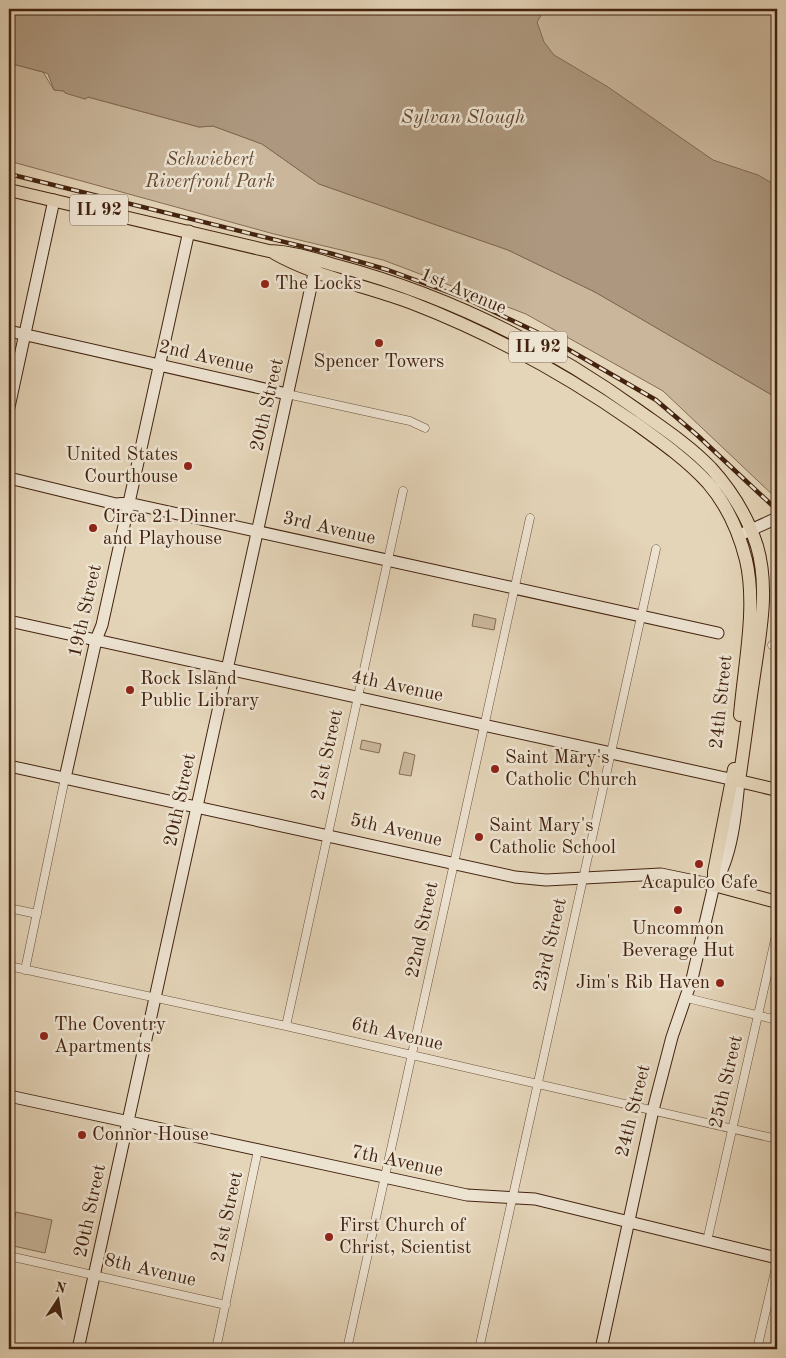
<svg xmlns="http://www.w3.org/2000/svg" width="786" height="1358" viewBox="0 0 786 1358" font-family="'Old Standard TT',serif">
<rect width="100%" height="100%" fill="#e4d4b8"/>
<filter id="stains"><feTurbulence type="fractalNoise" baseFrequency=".004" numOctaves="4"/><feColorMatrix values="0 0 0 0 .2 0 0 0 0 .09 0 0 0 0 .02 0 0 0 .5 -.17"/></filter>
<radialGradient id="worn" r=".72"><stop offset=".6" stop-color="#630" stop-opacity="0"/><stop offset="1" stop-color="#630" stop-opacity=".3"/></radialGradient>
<!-- green -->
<path fill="#c9b69b" stroke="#866c55" d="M504 9H777V206L584 90Z
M9 63 43 72 54 90 64 91 85 99 88 97 199 127 213 126 262 144 319 184 508 250 595 292 777 398V499L663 391 526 314 383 260 274 234 9 161Z
M474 614 496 619 494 630 472 626Z
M362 740 381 744 379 753 360 749Z
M404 752 415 755 411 776 399 774Z
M16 1212 52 1220 45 1253 9 1245Z"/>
<!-- water -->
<path fill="#ad987f" stroke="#836952" d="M9 9H545L537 22 544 42 554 55 608 87 713 160 758 175 777 186V398L595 292 508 250 319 184 262 144 213 126 199 127 88 97 85 99 65 93 64 91 54 90 48 74 43 72 9 63Z"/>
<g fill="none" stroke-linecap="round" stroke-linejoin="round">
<defs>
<path id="street" d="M287 394 410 421 425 428
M772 645 777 647
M9 908 37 914
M9 966 286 1026 777 1139
M25 970 65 778
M687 998 777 1020
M286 1026 403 491
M707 1241 777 931
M9 1256 226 1305
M216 1349 258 1150
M347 1349 530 518
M479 1349 656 549
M757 1349 777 1263"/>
<path id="secondary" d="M9 331 287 394
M9 407 54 200
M9 478 116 504 128 503 718 633
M742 534 777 518
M9 621 739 781C736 814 732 857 714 885L692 979 672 1037 653 1110 601 1349
M9 766 515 877 546 880 661 874 714 885
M65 778 96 640 102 625 189 231
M9 1096 467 1195 535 1199 777 1258
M78 1349 316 264"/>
<path id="primary" d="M9 190 269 251C294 252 314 259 338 266 446 295 549 346 639 411 664 429 690 446 711 468 731 490 748 518 757 546 770 590 759 639 753 682 748 715 744 748 739 781L777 790
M274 253C316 277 367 286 412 303 492 334 565 374 635 423 660 441 687 460 708 483 727 505 739 532 746 560 757 607 744 666 740 715
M734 769 714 872V885L777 902"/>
</defs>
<!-- street casing -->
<use href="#street" stroke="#6b4f39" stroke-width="9"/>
<!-- secondary casing -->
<use href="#secondary" stroke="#43230f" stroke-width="13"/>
<!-- primary casing -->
<use href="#primary" stroke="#43230f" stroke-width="14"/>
<!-- street -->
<use href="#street" stroke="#ede3d1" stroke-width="8"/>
<!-- secondary -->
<use href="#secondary" stroke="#ede3d1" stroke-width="11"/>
<!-- primary -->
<use href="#primary" stroke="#e4d4b8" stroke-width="12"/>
<defs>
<path id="rail" d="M9 174 333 254 388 270 467 299 545 336 656 400 697 435 777 510"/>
</defs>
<!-- rail casing -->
<use href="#rail" stroke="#43230f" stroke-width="4.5"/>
<!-- rail -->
<use href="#rail" stroke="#ede3d1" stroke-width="2.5" stroke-dasharray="8" stroke-linecap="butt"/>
</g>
<!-- markers -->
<g fill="#8f2418" stroke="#ede3d1" stroke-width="2">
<circle cx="265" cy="284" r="5"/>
<circle cx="379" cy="343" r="5"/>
<circle cx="188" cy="466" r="5"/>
<circle cx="93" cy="528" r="5"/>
<circle cx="130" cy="690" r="5"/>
<circle cx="495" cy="769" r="5"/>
<circle cx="479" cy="837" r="5"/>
<circle cx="699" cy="864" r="5"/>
<circle cx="678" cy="910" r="5"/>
<circle cx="720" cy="983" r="5"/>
<circle cx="44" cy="1036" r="5"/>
<circle cx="82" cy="1135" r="5"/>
<circle cx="329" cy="1237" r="5"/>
</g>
<g text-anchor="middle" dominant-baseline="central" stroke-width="5" stroke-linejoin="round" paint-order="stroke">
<!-- shield labels -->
<g fill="#ede3d1" stroke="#765d49" stroke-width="1">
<rect x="70" y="194.5" width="58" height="31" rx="4"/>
<rect x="509" y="331.5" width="58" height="31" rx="4"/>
</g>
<g font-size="18" font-weight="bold" fill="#43230f">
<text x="99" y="210">IL 92</text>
<text x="538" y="347">IL 92</text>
</g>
<!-- park labels -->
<g font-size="19" font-style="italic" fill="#644832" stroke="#ede3d1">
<text x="210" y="160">Schwiebert<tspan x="210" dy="22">Riverfront Park</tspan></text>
</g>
<!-- poi labels -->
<g font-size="19" fill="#43230f" stroke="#ede3d1" text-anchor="start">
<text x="275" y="284">The Locks</text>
<text x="379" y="362" text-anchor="middle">Spencer Towers</text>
<text x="178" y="455" text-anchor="end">United States<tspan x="178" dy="22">Courthouse</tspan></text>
<text x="103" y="517">Circa 21 Dinner<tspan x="103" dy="22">and Playhouse</tspan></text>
<text x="140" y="679">Rock Island<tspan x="140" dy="22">Public Library</tspan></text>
<text x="505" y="758">Saint Mary's<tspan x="505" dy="22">Catholic Church</tspan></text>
<text x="489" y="826">Saint Mary's<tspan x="489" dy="22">Catholic School</tspan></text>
<text x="699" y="883" text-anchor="middle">Acapulco Cafe</text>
<text x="678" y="929" text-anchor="middle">Uncommon<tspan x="678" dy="22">Beverage Hut</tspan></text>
<text x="710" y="983" text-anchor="end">Jim's Rib Haven</text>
<text x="54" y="1025">The Coventry<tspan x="54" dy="22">Apartments</tspan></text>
<text x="92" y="1135">Connor House</text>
<text x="339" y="1226">First Church of<tspan x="339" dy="22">Christ, Scientist</tspan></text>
</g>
<!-- street labels -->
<g font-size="19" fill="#43230f" stroke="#ede3d1">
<text transform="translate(463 292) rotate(23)">1st Avenue</text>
<text transform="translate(206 358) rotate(13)">2nd Avenue</text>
<text transform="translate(268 405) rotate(-77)">20th Street</text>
<text transform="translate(329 529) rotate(13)">3rd Avenue</text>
<text transform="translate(86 611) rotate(-77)">19th Street</text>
<text transform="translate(397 687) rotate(12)">4th Avenue</text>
<text transform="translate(722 702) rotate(-84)">24th Street</text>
<text transform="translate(328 755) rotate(-78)">21st Street</text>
<text transform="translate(181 800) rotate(-78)">20th Street</text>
<text transform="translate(396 831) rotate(13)">5th Avenue</text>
<text transform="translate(423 930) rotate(-78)">22nd Street</text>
<text transform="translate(551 945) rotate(-77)">23rd Street</text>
<text transform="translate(397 1035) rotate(13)">6th Avenue</text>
<text transform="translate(727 1082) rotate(-77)">25th Street</text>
<text transform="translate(634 1111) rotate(-76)">24th Street</text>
<text transform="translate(397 1162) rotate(12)">7th Avenue</text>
<text transform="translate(91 1211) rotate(-78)">20th Street</text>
<text transform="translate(228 1217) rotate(-78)">21st Street</text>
<text transform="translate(150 1271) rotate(13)">8th Avenue</text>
</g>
<!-- water labels -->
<g font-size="20" font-style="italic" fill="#634631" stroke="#ede3d1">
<text x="463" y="118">Sylvan Slough</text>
</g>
</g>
<!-- margin -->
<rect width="786" height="1358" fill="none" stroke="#e4d4b8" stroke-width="30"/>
<rect x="10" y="10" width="766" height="1338" fill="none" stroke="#43230f" stroke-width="2.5"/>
<rect x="15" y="15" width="756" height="1328" fill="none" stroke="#43230f"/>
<!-- north arrow -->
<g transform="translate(58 1300) rotate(12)" stroke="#ede3d1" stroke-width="4" paint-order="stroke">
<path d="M0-4L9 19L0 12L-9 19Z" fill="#43230f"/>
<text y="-8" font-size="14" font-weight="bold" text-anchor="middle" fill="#43230f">N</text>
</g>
<rect width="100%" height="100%" filter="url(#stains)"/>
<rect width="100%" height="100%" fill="url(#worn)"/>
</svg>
